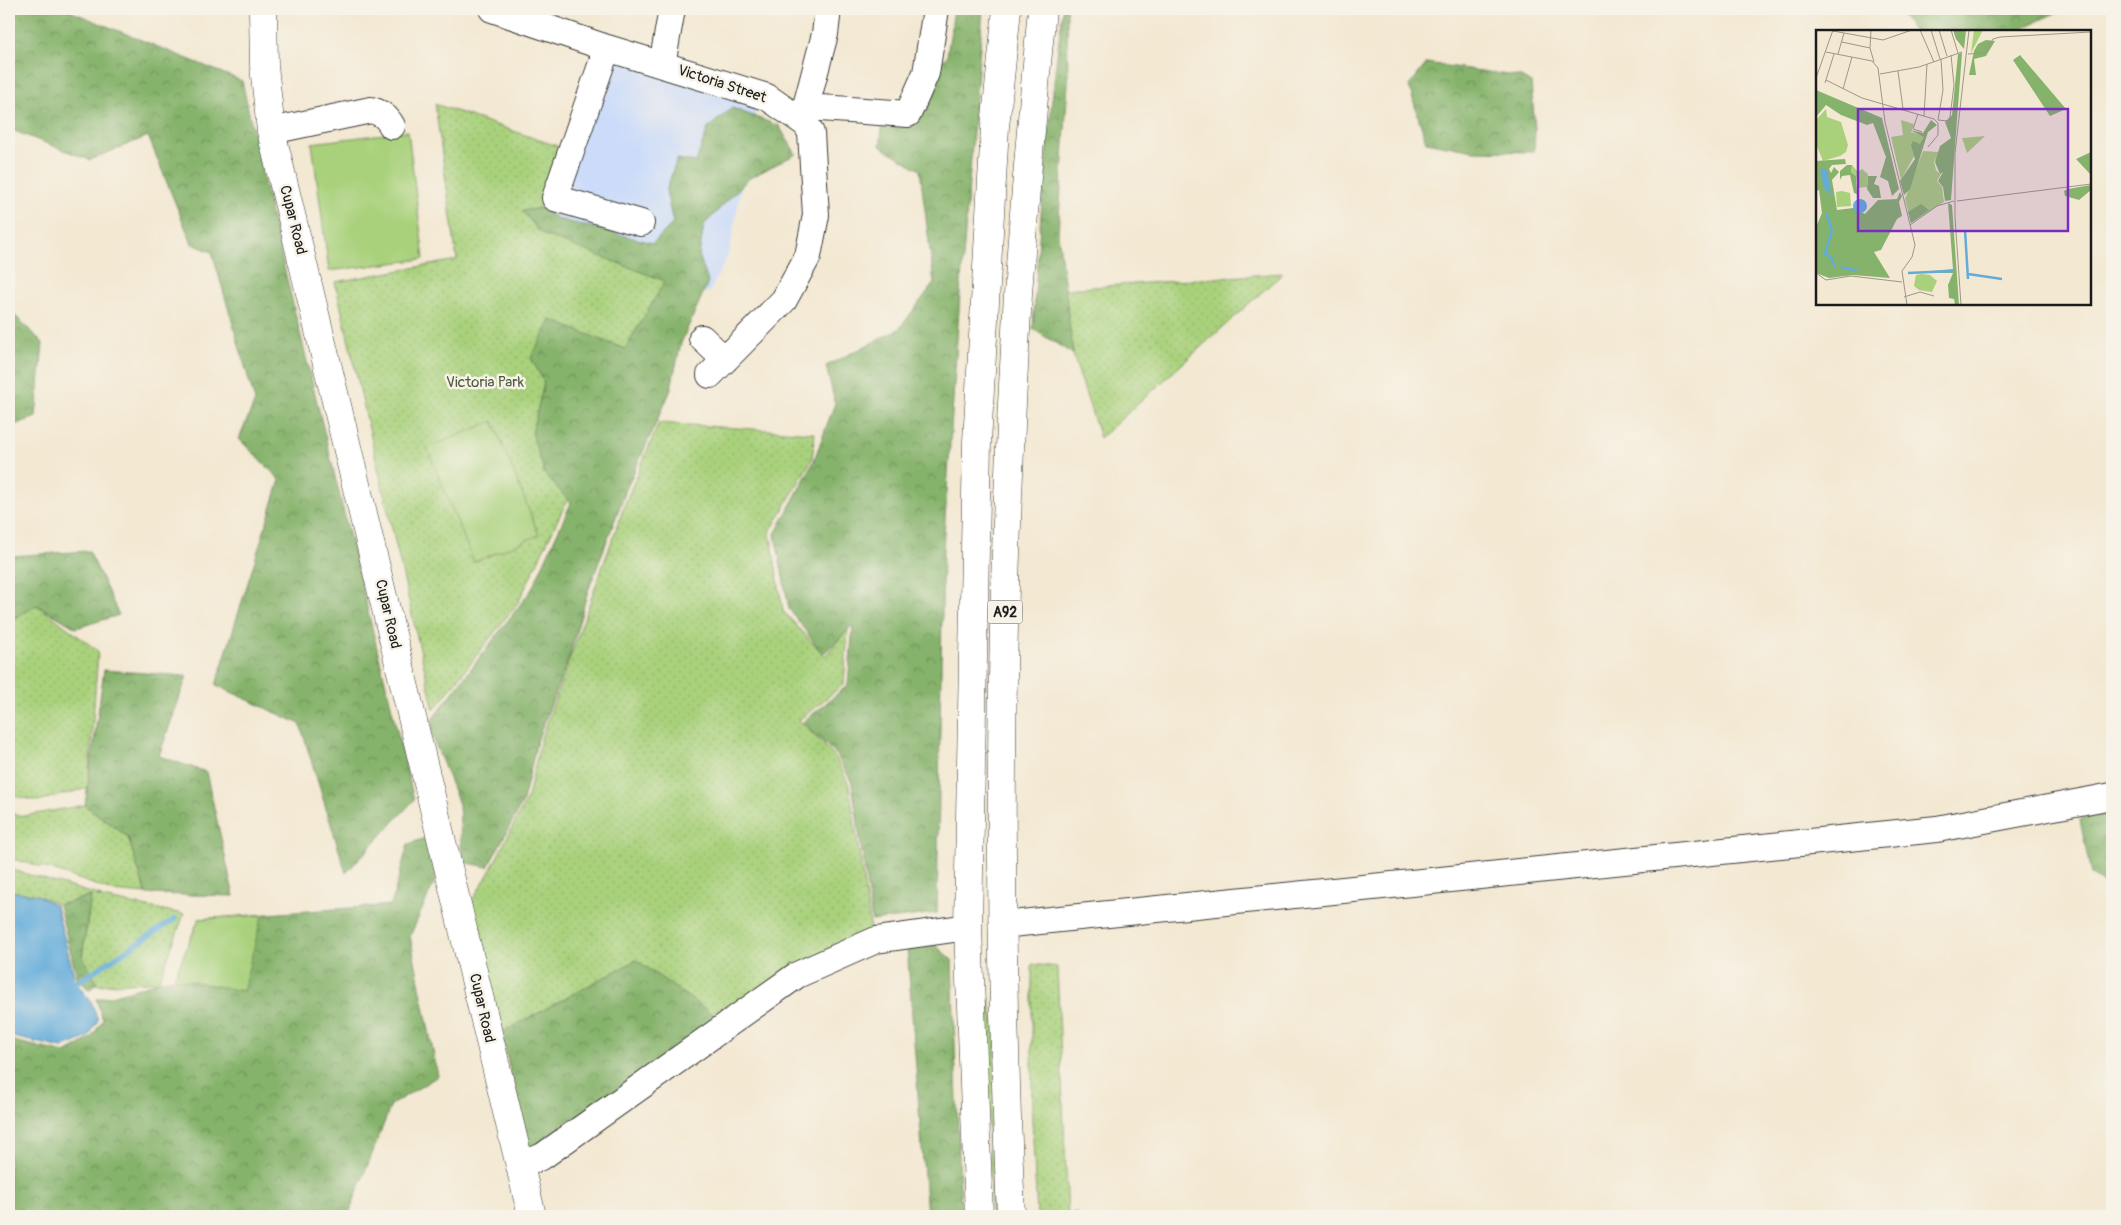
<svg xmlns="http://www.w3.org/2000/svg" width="2121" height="1225" viewBox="0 0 2121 1225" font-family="Pangolin,sans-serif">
<defs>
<pattern id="grass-dots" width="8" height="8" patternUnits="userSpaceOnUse" patternTransform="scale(1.25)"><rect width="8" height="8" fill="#a9d17c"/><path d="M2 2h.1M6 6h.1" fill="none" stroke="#91b36b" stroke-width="1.8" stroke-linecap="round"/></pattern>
<pattern id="forest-crowns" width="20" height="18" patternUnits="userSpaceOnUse" patternTransform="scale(1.25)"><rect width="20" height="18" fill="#86b36c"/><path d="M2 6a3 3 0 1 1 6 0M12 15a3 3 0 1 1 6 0" fill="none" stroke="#6d9158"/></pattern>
</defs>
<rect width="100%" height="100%" fill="#f7f3e8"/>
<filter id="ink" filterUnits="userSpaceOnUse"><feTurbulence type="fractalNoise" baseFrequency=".02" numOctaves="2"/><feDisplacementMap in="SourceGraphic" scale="10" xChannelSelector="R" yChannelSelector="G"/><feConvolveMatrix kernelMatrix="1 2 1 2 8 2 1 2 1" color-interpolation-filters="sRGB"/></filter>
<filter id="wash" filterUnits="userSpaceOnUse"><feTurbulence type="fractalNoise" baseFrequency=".0096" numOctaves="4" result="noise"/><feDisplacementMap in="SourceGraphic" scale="20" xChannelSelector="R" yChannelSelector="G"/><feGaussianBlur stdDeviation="1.12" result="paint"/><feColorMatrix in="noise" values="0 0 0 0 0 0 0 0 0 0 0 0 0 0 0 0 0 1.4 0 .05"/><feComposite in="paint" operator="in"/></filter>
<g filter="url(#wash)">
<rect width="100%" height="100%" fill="#f3e8d2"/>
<!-- built -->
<path fill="#cbdbf9" d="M597 52 756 109 729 253 709 293 535 229 560 147Z"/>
<!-- grass -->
<path fill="url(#grass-dots)" stroke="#62764c" d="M435 104 560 147 535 229 676 272 519 601 434 710 335 282 457 260Z
M1283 273 1100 438 1052 290Z
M659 423 815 433 812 459 770 532 783 611 825 656 848 629 844 684 799 720 836 758 849 785 871 931 804 961 529 1149 470 904 489 873 528 797 541 739 626 501Z
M37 605 98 651 88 788 38 801 9 795V622Z
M85 805 128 837 146 894 112 891 53 870 9 858V813L24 816Z
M9 869 102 896 97 897 184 914 159 981 98 985 82 958 91 896 59 905 37 895 9 891Z
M1032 964 1057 967 1068 1216H1037L1032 1119Z
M989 998 995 1028 1002 1216H991L986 1043Z"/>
<!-- forest -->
<path fill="url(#forest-crowns)" stroke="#516844" d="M9 9H65L242 81 272 218 414 800 346 873 300 724 216 685 280 480 239 439 255 401 212 252 192 244 148 136 90 160 9 129Z
M954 9H983L960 294 943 550 937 913 872 921 852 783 837 755 802 723 848 685 853 625 823 654 789 609 775 534 813 463 835 403 826 366 899 329 934 283 920 170 880 146 882 128 947 56Z
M1063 9H1067L1068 83 1058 233 1073 354 1033 329C1039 222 1049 115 1063 9Z
M1898 9H2064L2016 31H1913Z
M1427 63 1521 77 1531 83 1535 129 1534 152 1474 151 1426 142 1409 86Z
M732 108 779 126 796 154 748 179 704 225 699 255 708 282 681 343 670 392 628 485 588 591 569 657 537 741 523 801 488 867 462 862 459 804 428 725 532 589 571 503 545 474 532 433 544 382 531 358 551 320 625 349 665 281 542 234 522 211 541 208 558 219 653 243 673 223 666 191 677 159 696 162 708 128Z
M9 310 43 343 36 417 9 427Z
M89 551 119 615 76 628 37 605 9 622V556Z
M104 670 187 676 159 756 206 772 234 896 146 894 128 837 85 805Z
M2112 806V891L2091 874 2080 820Z
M426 838 440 870 410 936 438 1076 391 1105 348 1216H9V1040L65 1053 91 1038 103 1020 96 999C123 995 148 983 174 978L199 919 391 905 408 844Z
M91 896 82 955 97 983 89 990 77 978 59 905Z
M935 945 952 960 961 1216H927L907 947Z
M636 960 719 1019 529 1149 501 1033Z"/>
<!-- garden -->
<path fill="#a9d17c" stroke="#62764c" d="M408 131 424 259 329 271 312 143Z
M493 421 539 535 474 562 427 448Z
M262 915 243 991 174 978 199 919Z"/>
<!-- water -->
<path fill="#63acda" stroke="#40647b" d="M9 891 37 895 56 906 76 983 91 1001 98 1020 88 1037 62 1048 9 1036Z"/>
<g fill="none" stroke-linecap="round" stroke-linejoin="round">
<!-- stream -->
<path stroke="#63acda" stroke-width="5.5" d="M76 983 175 919
M1075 1214V1216"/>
</g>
</g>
<g filter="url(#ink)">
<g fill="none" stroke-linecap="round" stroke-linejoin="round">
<defs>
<path id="minor" d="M492 9 607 48 767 97 806 124 811 133 816 215 808 256 784 300 710 375
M607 48 555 198 641 223
M662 65 672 9
M806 107 908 114 926 73 936 9
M802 121 825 34 828 9
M271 131 371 110C382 113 387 117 392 126
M702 338 725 360
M1002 925 1937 829 2112 796
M520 1166 543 1156 797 975 876 940 968 927"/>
<path id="major" d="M263 9 264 66 271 131 532 1216"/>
<path id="highway" d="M979 1216 968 927 977 442 995 127 1007 9
M1011 1216C997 915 999 612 1017 311 1023 210 1033 109 1042 9"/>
</defs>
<!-- minor casing -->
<use href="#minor" stroke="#3c3b37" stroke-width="28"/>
<!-- major casing -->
<use href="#major" stroke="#3c3b37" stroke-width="29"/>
<!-- highway casing -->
<use href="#highway" stroke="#3c3b37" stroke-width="29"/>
<!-- minor -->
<use href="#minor" stroke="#fff" stroke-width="26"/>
<!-- major -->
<use href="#major" stroke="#fff" stroke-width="28"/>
<!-- highway -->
<use href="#highway" stroke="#fff" stroke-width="28"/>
</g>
</g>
<g text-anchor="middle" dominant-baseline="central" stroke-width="5" stroke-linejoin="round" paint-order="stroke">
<!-- shield labels -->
<rect fill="#f7f3e8" stroke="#5e5c59" stroke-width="1" x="987.5" y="600.5" width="35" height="23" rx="4"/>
<g font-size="14" font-weight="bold" fill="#1c1c1c">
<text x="1005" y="612">A92</text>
</g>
<!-- street labels -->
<g font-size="15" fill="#1c1c1c" stroke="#f7f3e8">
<text transform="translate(722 84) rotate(18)">Victoria Street</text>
<text transform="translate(293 220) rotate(76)">Cupar Road</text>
<text transform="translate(388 614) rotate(77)">Cupar Road</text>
<text transform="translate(482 1008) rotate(77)">Cupar Road</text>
</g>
<!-- park labels -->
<g font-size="15" fill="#4d5b3e" stroke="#f7f3e8">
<text x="485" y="382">Victoria Park</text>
</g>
</g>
<!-- overview -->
<g transform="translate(1816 30)">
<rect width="275" height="275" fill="#f3e8d2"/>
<path d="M158 0H167L155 23ZM10 79 11 87 25 92 32 115 30 122 24 126 7 131 0 114V90ZM85 90 98 94 95 102 109 106 85 150 75 107 87 105ZM169 106 151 123 146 108ZM107 121 123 122 118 132 120 140 124 144 126 142 121 151 126 157 128 172 95 193 89 169ZM36 135 42 142 46 139 52 144 51 157 42 158 40 146 35 142ZM26 161 34 163 35 176 21 177 20 162ZM106 244 114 245 121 251 116 262 103 260 98 256 100 245Z" fill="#a9d17c"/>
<path d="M137 0H150L148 19 140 9ZM170 10 179 11 170 26 158 29 160 45H153L158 21 162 14ZM146 23 135 170 129 171 127 157 122 151 127 142 124 144 119 132 124 116 135 108 129 92 136 85 142 24ZM204 25 250 79 234 86 197 30ZM0 60 66 88 83 159 76 166 72 151 64 147 70 127 57 93 51 95 25 85 10 75 0 87ZM115 90 121 95 112 102 94 159 88 165 84 151 99 129 95 115 97 111 104 114 108 107 94 100 107 103ZM275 122V145L260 129ZM29 129 30 134 16 135 13 139 15 143 18 137 23 142 16 150 21 180 37 178 49 184 62 170 81 169 84 162 86 166 83 172 86 186 81 189 65 220 58 222 74 248 37 245 13 248 0 243V197L6 183 3 160 0 161V131ZM31 135H36L35 142 40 146 41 164 38 163 34 145 26 146 24 150V141ZM52 146H61L58 154 63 156 65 168H57L51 159ZM275 155V160L263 170 249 166 248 161 252 159ZM132 173 136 175 143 275H139L138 269 133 268 132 255 137 243H94L137 239ZM105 174 113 180 95 193 92 182Z" fill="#86b36c"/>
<path d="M4 139H11L15 165 8 158ZM37 176a7 7 0 1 1 14 0a7 7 0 1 1-14 0Z" fill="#63acda"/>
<path fill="none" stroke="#63acda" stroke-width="2.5" d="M10 183 16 200 9 224 15 227 19 237M149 200 152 249M25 237 42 241M92 243 137 241M152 244 186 249"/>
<path fill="none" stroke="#9d9689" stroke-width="1" d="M55 0 54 18 58 32M104 0 118 32M115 0 124 29M123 0 131 26M135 0 142 23M17 1 67 10 96 0M26 12 54 18M10 22 56 31 62 38 69 92 99 215 96 227 86 241 91 275M22 24 28 3M152 24 169 23 177 9 184 7 275 2M82 41 87 79M64 44 103 37 146 22M0 48 17 0M10 50 46 68 118 89 122 93V105L112 117M9 53 18 24M27 59 36 27M102 84 97 99 106 102M108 86 111 34M122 90 132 91 134 87 138 55 135 25M122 90 127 60 125 29M141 171 275 154M94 195 121 176 138 171M0 243 10 250 35 246 86 252M88 267 104 262 118 266M145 275 139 187V123L153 0"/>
<path fill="#7b2cbf" fill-opacity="0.15" stroke="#7b2cbf" stroke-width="2.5" d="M42 79H252V201H42Z"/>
<rect width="275" height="275" fill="none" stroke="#1c1c1c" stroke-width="2.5"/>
</g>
<!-- margin -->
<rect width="2121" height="1225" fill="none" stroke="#f7f3e8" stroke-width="30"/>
</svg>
